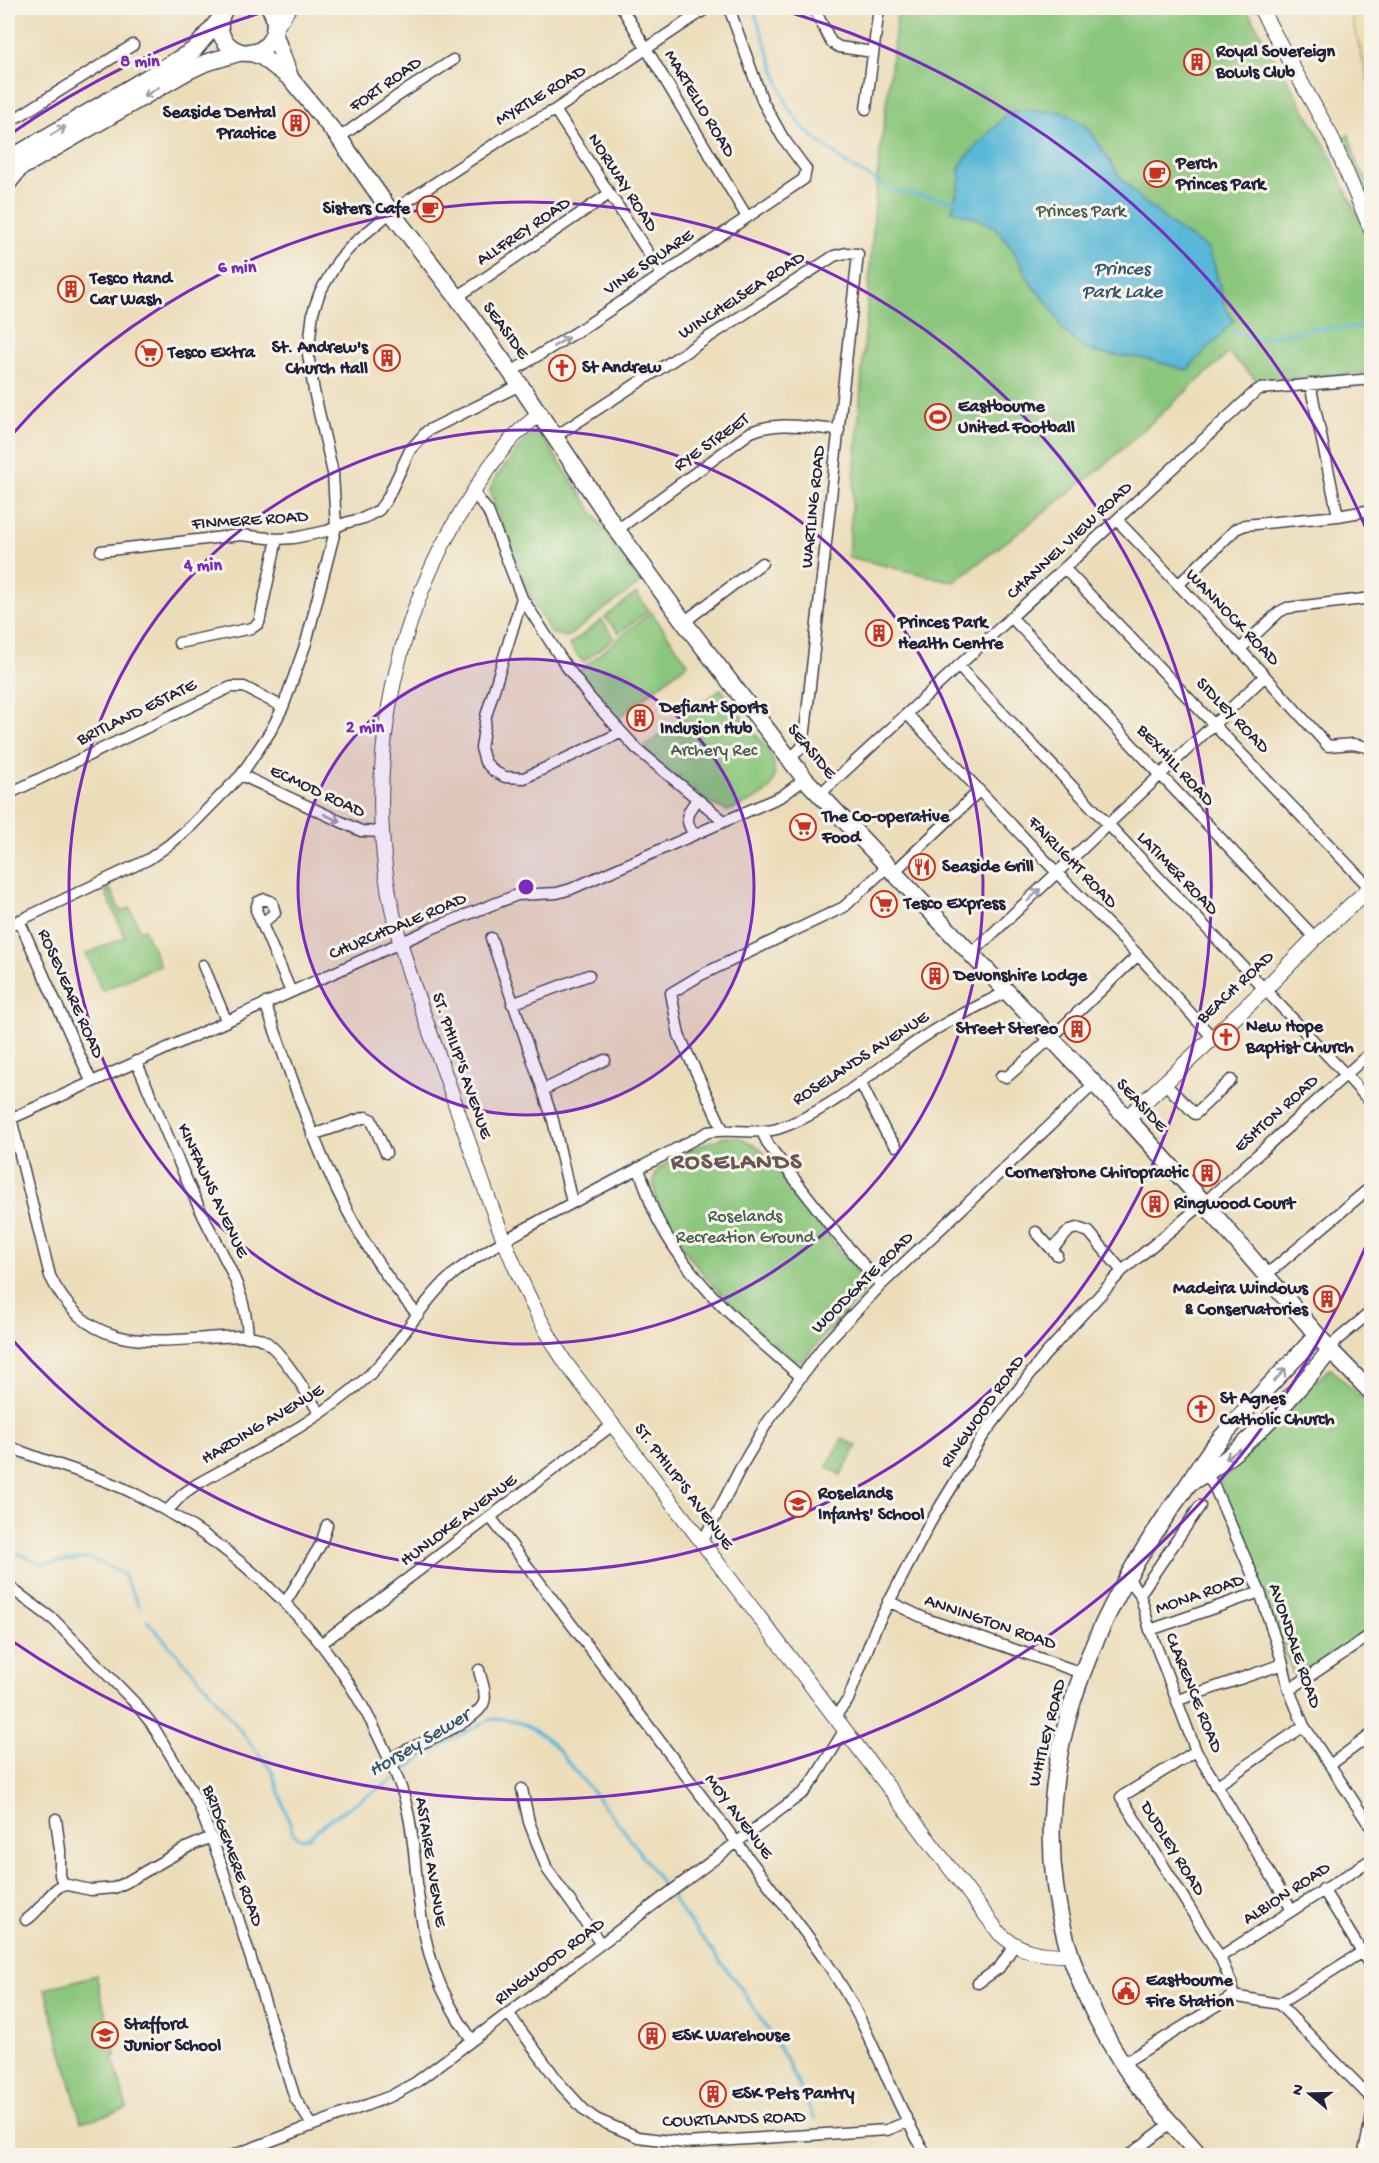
<svg xmlns="http://www.w3.org/2000/svg" width="1379" height="2163" viewBox="0 0 1379 2163" font-family="'Gochi Hand',sans-serif">
<rect width="100%" height="100%" fill="#f7f3e8"/>
<filter id="ink" filterUnits="userSpaceOnUse"><feTurbulence type="fractalNoise" baseFrequency=".0167" numOctaves="2"/><feDisplacementMap in="SourceGraphic" scale="12" xChannelSelector="R" yChannelSelector="G"/><feConvolveMatrix kernelMatrix="1 2 1 2 8 2 1 2 1" color-interpolation-filters="sRGB"/></filter>
<filter id="wash" filterUnits="userSpaceOnUse"><feTurbulence type="fractalNoise" baseFrequency=".008" numOctaves="4" result="noise"/><feDisplacementMap in="SourceGraphic" scale="24" xChannelSelector="R" yChannelSelector="G"/><feGaussianBlur stdDeviation="1.35" result="paint"/><feColorMatrix in="noise" values="0 0 0 0 0 0 0 0 0 0 0 0 0 0 0 0 0 1.4 0 .05"/><feComposite in="paint" operator="in"/></filter>
<g filter="url(#wash)">
<rect width="100%" height="100%" fill="#ecddba"/>
<!-- green -->
<path fill="#8ac67b" stroke="#56745b" stroke-width="1.5" d="M898 8H1246L1327 149 1366 234 1372 254 1371 372 1258 382 1229 353 1099 470 954 582 848 557 877 178Z
M1349 135 1358 167 1371 185 1366 188 1371 207 1341 140Z
M535 433 541 434 640 583 567 637 551 633 527 591 505 536 490 491 493 481 528 436Z
M636 593 649 610 619 633 605 617Z
M651 612 688 663 616 720 579 671Z
M602 620 614 638 583 662 569 645Z
M721 689 771 754C785 794 757 798 728 811L709 803 642 749Z
M110 889 121 912 130 908 140 930 144 929 160 965 102 991 86 954 125 937 105 891Z
M726 1137 741 1138 760 1148 830 1238 865 1280V1290L803 1360 799 1362C760 1342 647 1226 654 1180 655 1176 657 1171 660 1168 672 1158 712 1139 726 1137Z
M1330 1368 1371 1407V1627L1296 1681 1216 1474 1278 1418Z
M842 1439 857 1446 841 1475 827 1467Z
M96 1975 116 2055H118L113 2057 127 2109 81 2122 45 1989Z"/>
<!-- sand -->
<path fill="#eeda9e" stroke="#887e6c" stroke-width="1.5" d="M1349 8H1371V90Z"/>
<!-- water -->
<path fill="#58b7d7" stroke="#3d6c89" stroke-width="1.5" d="M1020 110 1063 112 1089 128 1118 174 1139 197 1172 225 1208 249 1214 264 1225 308 1234 321 1187 370 1146 359 1098 353 1082 348 1063 330 1051 307 1031 284 1015 253 995 227 981 220 952 210 960 179 959 170 962 162 1005 116 1011 112Z"/>
<g fill="none" stroke-linecap="round" stroke-linejoin="round">
<!-- stream -->
<path stroke="#58b7d7" stroke-width="3" d="M753 8 788 108 806 131 847 164 893 191 955 201
M1233 331 1257 339 1312 329 1372 327
M8 1549 43 1564 89 1558 122 1573 139 1606
M147 1621 205 1685 272 1771 292 1830 297 1837 301 1839 309 1837 330 1819 394 1779
M399 1775 424 1755 489 1720C513 1714 535 1729 553 1744L624 1830 682 1912 741 1988 785 2057 815 2120"/>
</g>
</g>
<g filter="url(#ink)">
<g fill="none" stroke-linecap="round" stroke-linejoin="round">
<defs>
<path id="minor" d="M622 8 747 217
M814 8 831 42 839 47 873 52
M866 109 879 8
M555 110 662 274
M8 121 21 115 133 45
M339 138 396 97 453 60
M457 297 609 194
M511 372 580 330 804 179 806 169 783 138 763 102 729 8
M1310 384 1338 516
M556 436 834 256 846 253 858 254 805 731 802 747 790 759
M473 492 488 511 522 598 564 663 590 698 637 749 724 821
M1117 520 1265 676 1328 746 1353 744 1372 748
M617 530 751 432C779 420 809 428 839 430
M101 551 241 535 277 539 294 538 327 531 345 523 364 518 379 510 387 499 410 450 427 431 520 385
M1064 568 1370 888 1372 886
M1178 585 1236 529 1245 525 1338 516 1372 510
M522 598 486 716 481 748 485 762 495 772 505 777 524 778 620 733
M1011 617 1315 938
M684 622 762 563
M179 643 252 628 259 623 277 539
M1239 650 1279 612 1287 608 1372 598
M958 666 1345 1074 1372 1104
M907 714 1062 878 1138 955 1212 1037
M241 775 361 831 381 832
M8 794 231 687H244L283 707
M820 794 1256 391 1260 389 1372 379
M693 834C684 816 686 815 697 799
M893 873 979 791
M19 920 91 1081
M261 924 275 913 272 902 265 899 258 902 256 910 291 992
M8 926 149 859 170 844 191 826 241 775 270 732 283 707 306 643 336 527 333 473 314 391 308 354 313 312 320 292 338 261 353 244 391 212 510 134 555 110 707 8
M491 938 553 1120 572 1203
M970 955 1265 676
M203 965 226 1020
M265 1003C305 1113 338 1226 418 1315
M512 1004 589 975
M136 1061C157 1109 176 1158 198 1205 219 1251 246 1285 248 1337
M1001 1076 1007 1077 1051 1038 1138 955
M860 1082 886 1133 896 1146
M1164 1083 1195 1114 1231 1080
M543 1090 605 1060
M11 1118 50 1276C87 1353 149 1342 220 1337 234 1337 252 1333 265 1341 284 1354 307 1394 320 1414
M8 1120 433 928 517 895 557 893 571 889 782 796 805 779
M723 1130 679 1035 671 993 701 975 844 907 887 867
M762 1132 769 1146 836 1233 881 1285
M312 1135 366 1117 371 1119 386 1153
M638 1168C646 1185 649 1203 658 1220 690 1283 747 1331 800 1376
M1036 1232 1057 1255
M1052 1249 1070 1230 1077 1228 1089 1232 1122 1271
M1266 1275 1372 1186
M1330 1350 1337 1340 1372 1311
M8 1446C51 1465 97 1474 139 1496 246 1551 332 1635 382 1744 392 1765 402 1786 407 1808 414 1836 415 1865 418 1893 425 1953 438 1992 472 2040
M1204 1470 1214 1486 1260 1592 1283 1664 1289 1690 1304 1726 1372 1829
M167 1511 183 1494 197 1484C254 1452 317 1423 366 1378 402 1345 422 1297 461 1268 485 1250 513 1236 539 1221 595 1190 652 1162 708 1132 731 1128 755 1135 777 1129 831 1112 878 1066 925 1036 950 1019 979 1006 1006 992
M491 1518 784 1905C812 1941 840 1978 860 2019 883 2065 900 2112 927 2156
M700 1540 707 1533 741 1467 767 1423 825 1344 881 1285 1094 1084
M1127 1577 1140 1594 1150 1630 1196 1751 1292 1910
M8 1586 54 1620 135 1703 151 1723 188 1784 199 1806 220 1861 295 2098 312 2125
M1140 1594 1200 1506
M888 1601 926 1619 1082 1673
M285 1603 321 1544 327 1525
M1150 1630 1260 1592
M322 1643 614 1424
M1289 1690 1372 1634
M1178 1700 1283 1664
M834 1717 848 1700 876 1627 930 1523 983 1436 1044 1356 1122 1271 1204 1203 1372 1051
M1196 1751 1121 1797 1220 1957 1231 1982 1233 1996
M389 1759C410 1746 477 1724 484 1702 487 1692 481 1680 479 1670
M1330 1765 1372 1734
M1216 1786 1304 1726
M522 1789 529 1822 547 1869 601 1944
M63 1884 91 1890 114 1888 125 1883 186 1848 211 1837
M1323 1889 1372 1969
M26 1920C41 1911 47 1893 63 1884L60 1875V1850L56 1819
M1220 1957 1372 1859
M978 1983 999 1968 1014 1946
M1233 1996 1279 2004 1372 2099
M1279 2004 1362 1952
M508 2013 561 2085 585 2111 596 2119 638 2137 686 2143 887 2130 907 2122
M1122 2064 1233 1996
M231 2156 391 2096 415 2083 804 1792 815 1778 841 1736 846 1732
M1128 2156 1170 2124
M1363 2156 1372 2116"/>
<path id="tertiary" d="M1260 8 1331 136 1372 232
M275 29 289 8
M541 413C530 422 519 430 510 441 493 459 479 483 466 504 397 614 369 746 386 875 397 955 431 1030 456 1106 487 1194 514 1283 565 1362L1000 1934C1022 1953 1041 1955 1069 1955"/>
<path id="secondary" d="M1127 1118 1265 989 1315 938 1370 888 1372 890"/>
<path id="primary" d="M225 8C204 43 252 71 271 39 277 28 276 18 270 8
M274 33 290 77
M249 52 262 57 290 78 339 138 391 212 457 297 520 385 617 530 684 622 805 779 1127 1118 1204 1203 1330 1350 1372 1393
M8 160 194 50 219 20
M8 183 20 168 186 72 205 63 242 52
M1193 1481C1246 1451 1281 1408 1320 1363L1330 1350
M1200 2156C1174 2125 1143 2096 1121 2061 994 1862 1056 1664 1187 1486 1195 1474 1202 1461 1211 1450 1243 1410 1282 1374 1317 1335"/>
</defs>
<!-- minor casing -->
<use href="#minor" stroke="#403e4e" stroke-width="13"/>
<!-- tertiary casing -->
<use href="#tertiary" stroke="#403e4e" stroke-width="16"/>
<!-- secondary casing -->
<use href="#secondary" stroke="#403e4e" stroke-width="17"/>
<!-- primary casing -->
<use href="#primary" stroke="#403e4e" stroke-width="19"/>
<!-- minor -->
<use href="#minor" stroke="#fff" stroke-width="10"/>
<!-- tertiary -->
<use href="#tertiary" stroke="#fff" stroke-width="14"/>
<!-- secondary -->
<use href="#secondary" stroke="#fff" stroke-width="15"/>
<!-- primary -->
<use href="#primary" stroke="#fff" stroke-width="16"/>
</g>
<!-- one-way arrows -->
<defs><path id="oneway-shaft" d="M-6 0H5M1.5-3L5.5 0L1.5 3" fill="none" stroke-width="1.6" stroke-linecap="round" stroke-linejoin="round" transform="scale(1.5)"/></defs>
<g stroke="#9c9ca7">
<use href="#oneway-shaft" transform="translate(151 92) rotate(149)"/>
<use href="#oneway-shaft" transform="translate(58 131) rotate(-31)"/>
<use href="#oneway-shaft" transform="translate(561 342) rotate(-31)"/>
<use href="#oneway-shaft" transform="translate(332 818) rotate(25)"/>
<use href="#oneway-shaft" transform="translate(1034 895) rotate(-44)"/>
<use href="#oneway-shaft" transform="translate(1280 1375) rotate(-47)"/>
<use href="#oneway-shaft" transform="translate(1233 1454) rotate(145)"/>
</g>
</g>
<!-- distance rings -->
<circle cx="526" cy="887" r="228" fill="#7b2cbf" fill-opacity=".12"/>
<g fill="none" stroke="#7b2cbf" stroke-width="3">
<circle cx="526" cy="887" r="228"/>
<circle cx="526" cy="887" r="457"/>
<path d="M9 438A685 685 0 1 1 9 1336"/>
<path d="M1370 1236A913 913 0 0 1 9 1639M9 135A913 913 0 0 1 274 9M778 9A913 913 0 0 1 1370 538"/>
</g>
<!-- icons -->
<defs>
<symbol id="building-ring" viewBox="-11 -11 22 22"><circle r="9.5" fill="#f7f3e8" stroke="#c8321e" stroke-width="1.5"/><path d="M-4-6H4V6H1V3H-1V6H-4ZM-2.5-4.3h1.7v1.8h-1.7ZM.8-4.3h1.7v1.8H.8ZM-2.5-1h1.7V.8h-1.7ZM.8-1h1.7V.8H.8Z" fill="#c8321e"/></symbol>
<symbol id="cafe-ring" viewBox="-11 -11 22 22"><circle r="9.5" fill="#f7f3e8" stroke="#c8321e" stroke-width="1.5"/><path d="M-5.5-4.5H6V0H3Q3 3.5 0 3.5H-2.5Q-5.5 3.5-5.5 0ZM3-3.2v2h1.7v-2ZM-6 4.5H4V6H-6Z" fill="#c8321e"/></symbol>
<symbol id="supermarket-ring" viewBox="-11 -11 22 22"><circle r="9.5" fill="#f7f3e8" stroke="#c8321e" stroke-width="1.5"/><path d="M-6-5.5h2.5l.6 2H6L4.5 2H-2.5L-4.4-4H-6ZM-1.5 3.2a1.3 1.3 0 1 0 .1 0ZM3 3.2a1.3 1.3 0 1 0 .1 0Z" fill="#c8321e"/></symbol>
<symbol id="church-ring" viewBox="-11 -11 22 22"><circle r="9.5" fill="#f7f3e8" stroke="#c8321e" stroke-width="1.5"/><path d="M-1.2-6h2.4v3.5h3.3v2.4h-3.3V6h-2.4V-.1h-3.3v-2.4h3.3Z" fill="#c8321e"/></symbol>
<symbol id="stadium-ring" viewBox="-11 -11 22 22"><circle r="9.5" fill="#f7f3e8" stroke="#c8321e" stroke-width="1.5"/><path d="M0-5a6.5 5 0 1 0 0 10a6.5 5 0 1 0 0-10ZM-3.5-1.8h7v3.6h-7Z" fill="#c8321e"/></symbol>
<symbol id="restaurant-ring" viewBox="-11 -11 22 22"><circle r="9.5" fill="#f7f3e8" stroke="#c8321e" stroke-width="1.5"/><path d="M-5-6h1v4h1v-4h1v4h1v-4h1v5L-1.5 .5V6h-2V.5L-5-1ZM5-6V6H3V1.5H1.5Q1.5-4 5-6Z" fill="#c8321e"/></symbol>
<symbol id="school-ring" viewBox="-11 -11 22 22"><circle r="9.5" fill="#f7f3e8" stroke="#c8321e" stroke-width="1.5"/><path d="M0-5L7-2L0 1L-7-2ZM-4 1L0 2.5L4 1V4Q0 6-4 4Z" fill="#c8321e"/></symbol>
<symbol id="civic-ring" viewBox="-11 -11 22 22"><circle r="9.5" fill="#f7f3e8" stroke="#c8321e" stroke-width="1.5"/><path d="M-.6-6.5H3V-4.5H.6V-3L4-1V1h2V6H-6V1h2V-1L-.6-3ZM-1.2 2.5V6h2.4V2.5Z" fill="#c8321e"/></symbol>
</defs>
<g fill-rule="evenodd">
<use href="#building-ring" x="1182" y="47" width="30" height="30"/>
<use href="#building-ring" x="281" y="108" width="30" height="30"/>
<use href="#cafe-ring" x="1142" y="159" width="30" height="30"/>
<use href="#cafe-ring" x="415" y="194" width="30" height="30"/>
<use href="#building-ring" x="56" y="274" width="30" height="30"/>
<use href="#supermarket-ring" x="134" y="338" width="30" height="30"/>
<use href="#building-ring" x="372" y="343" width="30" height="30"/>
<use href="#church-ring" x="547" y="353" width="30" height="30"/>
<use href="#stadium-ring" x="923" y="402" width="30" height="30"/>
<use href="#building-ring" x="864" y="618" width="30" height="30"/>
<use href="#building-ring" x="625" y="703" width="30" height="30"/>
<use href="#supermarket-ring" x="788" y="812" width="30" height="30"/>
<use href="#restaurant-ring" x="907" y="852" width="30" height="30"/>
<use href="#supermarket-ring" x="869" y="889" width="30" height="30"/>
<use href="#building-ring" x="920" y="961" width="30" height="30"/>
<use href="#building-ring" x="1062" y="1014" width="30" height="30"/>
<use href="#church-ring" x="1211" y="1022" width="30" height="30"/>
<use href="#building-ring" x="1192" y="1158" width="30" height="30"/>
<use href="#building-ring" x="1140" y="1189" width="30" height="30"/>
<use href="#building-ring" x="1312" y="1284" width="30" height="30"/>
<use href="#church-ring" x="1186" y="1394" width="30" height="30"/>
<use href="#school-ring" x="783" y="1489" width="30" height="30"/>
<use href="#civic-ring" x="1111" y="1976" width="30" height="30"/>
<use href="#school-ring" x="90" y="2020" width="30" height="30"/>
<use href="#building-ring" x="637" y="2021" width="30" height="30"/>
<use href="#building-ring" x="698" y="2079" width="30" height="30"/>
</g>
<g text-anchor="middle" dominant-baseline="central" stroke-width="6" stroke-linejoin="round" paint-order="stroke">
<!-- poi labels -->
<g font-size="18" font-weight="bold" fill="#22223b" stroke="#f7f3e8" text-anchor="start">
<text x="1216" y="52">Royal Sovereign<tspan x="1216" dy="21">Bowls Club</tspan></text>
<text x="276" y="113" text-anchor="end">Seaside Dental<tspan x="276" dy="21">Practice</tspan></text>
<text x="1176" y="164">Perch<tspan x="1176" dy="21">Princes Park</tspan></text>
<text x="410" y="209" text-anchor="end">Sisters Cafe</text>
<text x="90" y="279">Tesco Hand<tspan x="90" dy="21">Car Wash</tspan></text>
<text x="368" y="348" text-anchor="end">St. Andrew's<tspan x="368" dy="21">Church Hall</tspan></text>
<text x="168" y="353">Tesco Extra</text>
<text x="582" y="368">St Andrew</text>
<text x="958" y="407">Eastbourne<tspan x="958" dy="21">United Football</tspan></text>
<text x="898" y="623">Princes Park<tspan x="898" dy="21">Health Centre</tspan></text>
<text x="660" y="708">Defiant Sports<tspan x="660" dy="21">Inclusion Hub</tspan></text>
<text x="822" y="817">The Co-operative<tspan x="822" dy="21">Food</tspan></text>
<text x="942" y="867">Seaside Grill</text>
<text x="904" y="904">Tesco Express</text>
<text x="954" y="976">Devonshire Lodge</text>
<text x="1246" y="1027">New Hope<tspan x="1246" dy="21">Baptist Church</tspan></text>
<text x="1058" y="1029" text-anchor="end">Street Stereo</text>
<text x="1188" y="1173" text-anchor="end">Cornerstone Chiropractic</text>
<text x="1174" y="1204">Ringwood Court</text>
<text x="1308" y="1289" text-anchor="end">Madeira Windows<tspan x="1308" dy="21">&amp; Conservatories</tspan></text>
<text x="1220" y="1399">St Agnes<tspan x="1220" dy="21">Catholic Church</tspan></text>
<text x="818" y="1494">Roselands<tspan x="818" dy="21">Infants' School</tspan></text>
<text x="1146" y="1981">Eastbourne<tspan x="1146" dy="21">Fire Station</tspan></text>
<text x="124" y="2025">Stafford<tspan x="124" dy="21">Junior School</tspan></text>
<text x="672" y="2036">ESK Warehouse</text>
<text x="732" y="2094">ESK Pets Pantry</text>
</g>
<!-- street labels -->
<g font-size="18" fill="#22223b" stroke="#f7f3e8">
<text transform="translate(386 85) rotate(-35)">FORT ROAD</text>
<text transform="translate(541 96) rotate(-31)">MYRTLE ROAD</text>
<text transform="translate(699 104) rotate(59)">MARTELLO ROAD</text>
<text transform="translate(622 183) rotate(57)">NORWAY ROAD</text>
<text transform="translate(524 232) rotate(-34)">ALLFREY ROAD</text>
<text transform="translate(649 263) rotate(-34)">VINE SQUARE</text>
<text transform="translate(742 296) rotate(-33)">WINCHELSEA ROAD</text>
<text transform="translate(505 331) rotate(54)">SEASIDE</text>
<text transform="translate(712 443) rotate(-35)">RYE STREET</text>
<text transform="translate(814 507) rotate(-84)">WARTLING ROAD</text>
<text transform="translate(250 521) rotate(-4)">FINMERE ROAD</text>
<text transform="translate(1070 541) rotate(-43)">CHANNEL VIEW ROAD</text>
<text transform="translate(1232 618) rotate(46)">WANNOCK ROAD</text>
<text transform="translate(137 713) rotate(-26)">BRITLAND ESTATE</text>
<text transform="translate(1232 716) rotate(46)">SIDLEY ROAD</text>
<text transform="translate(811 752) rotate(50)">SEASIDE</text>
<text transform="translate(1175 766) rotate(47)">BEXHILL ROAD</text>
<text transform="translate(317 792) rotate(25)">ECMOD ROAD</text>
<text transform="translate(1072 863) rotate(46)">FAIRLIGHT ROAD</text>
<text transform="translate(1177 874) rotate(46)">LATIMER ROAD</text>
<text transform="translate(398 927) rotate(-23)">CHURCHDALE ROAD</text>
<text transform="translate(1236 988) rotate(-43)">BEACH ROAD</text>
<text transform="translate(70 994) rotate(66)">ROSEVEARE ROAD</text>
<text transform="translate(861 1059) rotate(-33)">ROSELANDS AVENUE</text>
<text transform="translate(461 1066) rotate(71)">ST. PHILIP'S AVENUE</text>
<text transform="translate(1141 1106) rotate(47)">SEASIDE</text>
<text transform="translate(1277 1114) rotate(-42)">ESHTON ROAD</text>
<text transform="translate(212 1191) rotate(65)">KINFAUNS AVENUE</text>
<text transform="translate(863 1283) rotate(-45)">WOODGATE ROAD</text>
<text transform="translate(983 1412) rotate(-55)">RINGWOOD ROAD</text>
<text transform="translate(263 1425) rotate(-31)">HARDING AVENUE</text>
<text transform="translate(683 1487) rotate(53)">ST. PHILIP'S AVENUE</text>
<text transform="translate(459 1521) rotate(-37)">HUNLOKE AVENUE</text>
<text transform="translate(1200 1595) rotate(-19)">MONA ROAD</text>
<text transform="translate(990 1623) rotate(19)">ANNINGTON ROAD</text>
<text transform="translate(1294 1646) rotate(71)">AVONDALE ROAD</text>
<text transform="translate(1193 1693) rotate(68)">CLARENCE ROAD</text>
<text transform="translate(1048 1733) rotate(-76)">WHITLEY ROAD</text>
<text transform="translate(738 1817) rotate(53)">MOY AVENUE</text>
<text transform="translate(1172 1849) rotate(58)">DUDLEY ROAD</text>
<text transform="translate(232 1856) rotate(70)">BRIDGEMERE ROAD</text>
<text transform="translate(430 1862) rotate(81)">ASTAIRE AVENUE</text>
<text transform="translate(1287 1894) rotate(-33)">ALBION ROAD</text>
<text transform="translate(550 1962) rotate(-37)">RINGWOOD ROAD</text>
<text transform="translate(734 2120) rotate(-2)">COURTLANDS ROAD</text>
</g>
<!-- park labels -->
<g font-size="18" fill="#465b51" stroke="#f7f3e8">
<text x="1081" y="212">Princes Park</text>
<text x="714" y="751">Archery Rec</text>
<text x="745" y="1217">Roselands<tspan x="745" dy="21">Recreation Ground</tspan></text>
</g>
<!-- water labels -->
<g font-size="20" font-style="italic" fill="#355672" stroke="#f7f3e8">
<text x="1122" y="270">Princes<tspan x="1122" dy="23">Park Lake</tspan></text>
<text transform="translate(420 1744) rotate(-31)">Horsey Sewer</text>
</g>
<!-- district labels -->
<g font-size="24" font-weight="bold" letter-spacing="1.5" fill="#6a5656" stroke="#f7f3e8">
<text x="737" y="1163">ROSELANDS</text>
</g>
</g>
<circle cx="526" cy="887" r="9" fill="#7b2cbf" stroke="#f7f3e8" stroke-width="3"/>
<g font-size="18" text-anchor="middle" font-weight="bold" fill="#7b2cbf" stroke="#f7f3e8" stroke-width="6" stroke-linejoin="round" paint-order="stroke">
<text x="140" y="66">8 min</text>
<text x="237" y="272">6 min</text>
<text x="203" y="570">4 min</text>
<text x="365" y="732">2 min</text>
</g>
<!-- margin -->
<rect width="1379" height="2163" fill="none" stroke="#f7f3e8" stroke-width="30"/>
<!-- north arrow -->
<g transform="translate(1310 2094) rotate(289)" stroke="#f7f3e8" stroke-width="4.5" paint-order="stroke">
<path d="M0-4.5L10 22L0 15L-10 22Z" fill="#22223b"/>
<text y="-9" font-size="16" font-weight="bold" text-anchor="middle" fill="#22223b">N</text>
</g>
</svg>
